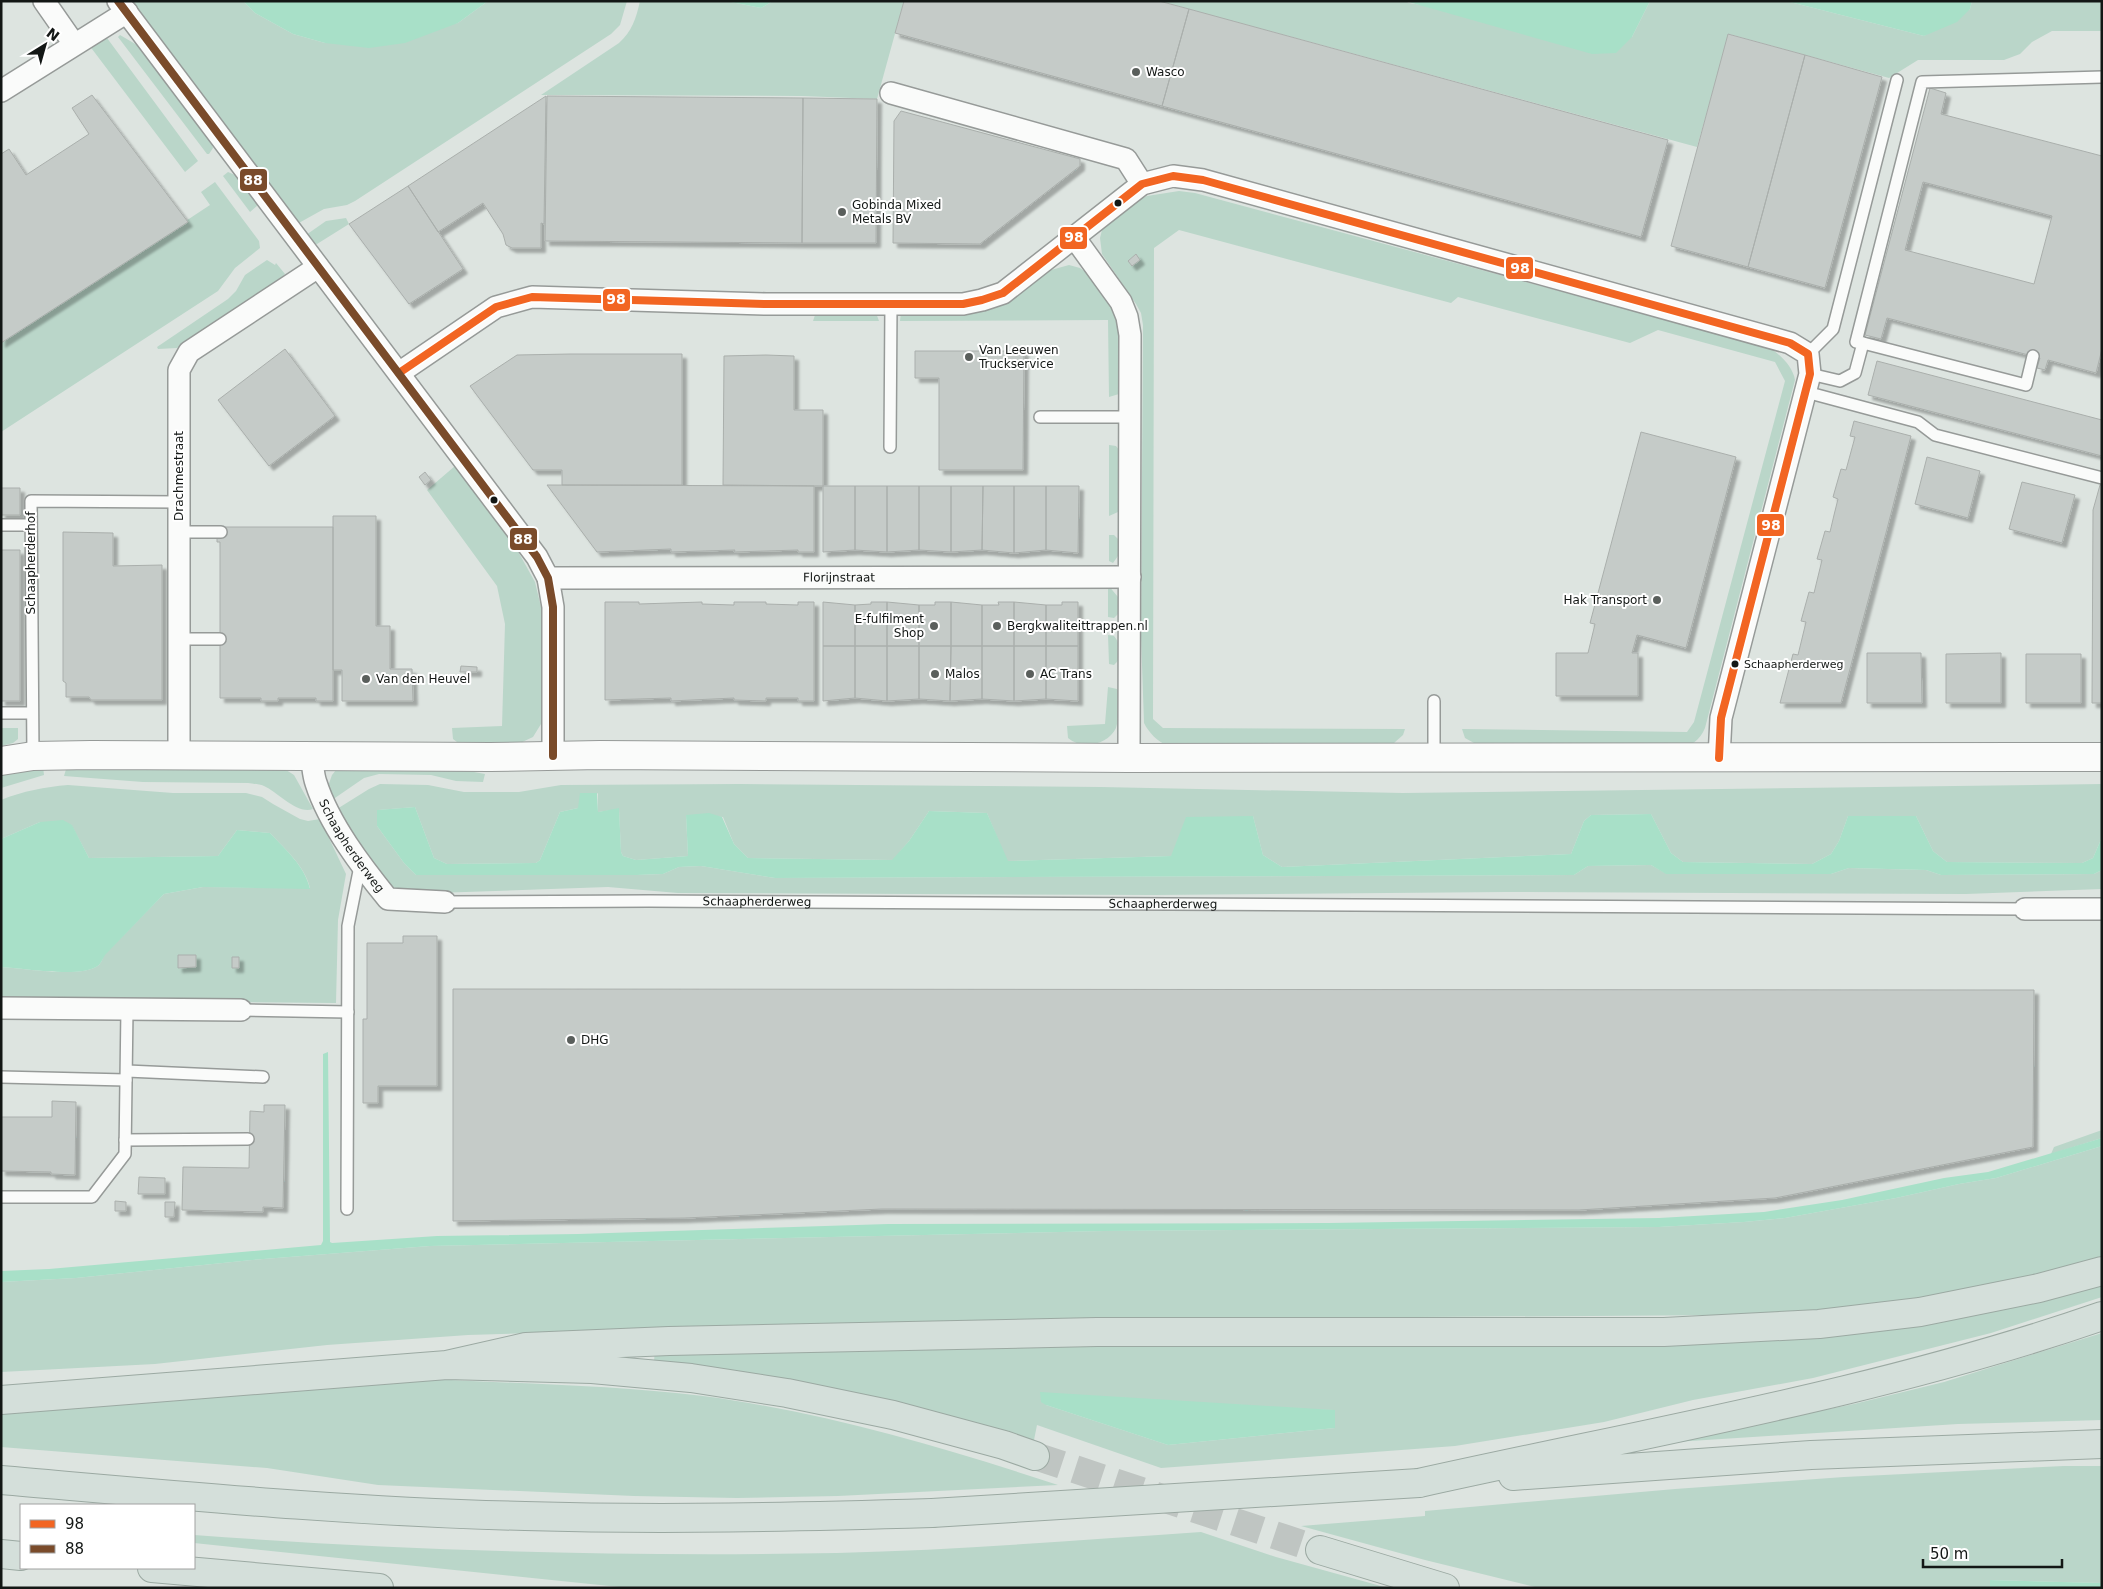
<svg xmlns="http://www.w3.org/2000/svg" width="2103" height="1589" viewBox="0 0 2103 1589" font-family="'DejaVu Sans',sans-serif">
<defs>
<filter id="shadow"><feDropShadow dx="4.5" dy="4.5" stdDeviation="1" flood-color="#0004"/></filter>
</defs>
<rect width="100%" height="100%" fill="#dde4e0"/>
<!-- green -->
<path fill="#bad6c9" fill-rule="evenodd" d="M131 1H243L255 13 293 34 325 43 458 23 488 1H627L620 25 611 34 355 201 347 205 324 209 297 224Z
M640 1H726L761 8 773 1H904L877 99 802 96 541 95 619 43C632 31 636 19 640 1Z
M1159 1H1405L1409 3 1632 37 1650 1H1786L1924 36 1970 9 1972 1H2102V31H2052L2032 42 2020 54 2004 60H1918L1889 78 1729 34 1697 147Z
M120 35 137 45 212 144 213 148 209 154H207L118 37Z
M107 38 198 161 185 172 89 45Z
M228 172 235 175 258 205 250 212 223 176Z
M215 182 259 241 260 248 235 268 218 291 1 432V343L210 205 201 192Z
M1179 191 1195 193 1768 347C1780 354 1793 367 1795 380L1705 728C1700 740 1691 746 1679 750L1474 743 1465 738 1462 729 1687 732 1694 722 1785 381 1775 362 1658 330 1630 343 1458 297 1451 303 1179 230 1154 248 1153 719 1163 728 1405 729 1403 735 1394 743 1168 746C1157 741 1149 733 1144 723L1141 636 1143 325 1141 313 1136 304 1102 254 1100 238 1102 230 1139 200 1147 196Z
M346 218 349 224 317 244 311 243 306 235 326 221Z
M267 260 275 265 276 263 285 274 277 283 177 348 158 349 157 347 228 299 236 291 245 275Z
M1069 265 1080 268 1087 273 1111 304 1119 326 1121 389 1119 394 1109 397 1108 320 900 321 901 312Z
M816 312 876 313 879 321H813Z
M1109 445 1116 446 1120 451 1121 508 1118 512 1109 516Z
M455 466 515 546 535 582 541 607V724L533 737 518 744 461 745 453 739 452 728 502 726 505 624 497 586 427 490Z
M1109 535H1114L1118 539V556L1113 563 1109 561Z
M1108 585 1118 597 1120 612 1114 618 1108 617Z
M1108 635 1114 636C1121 644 1123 658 1114 665L1109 664Z
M1108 687 1117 689C1121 695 1120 701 1119 708 1118 714 1118 722 1116 728 1108 745 1082 750 1068 738L1067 726 1105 724Z
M1 728H18V739L13 743 1 746Z
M43 766 44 775 1 788V773Z
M67 766H280L294 775 313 809C297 815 278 792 264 786 259 784 253 784 248 783L143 782 64 776Z
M447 767 485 774 483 782 456 781 431 775 379 774 364 778 332 800 327 789 332 775 336 770Z
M380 784 428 785 464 792H519L561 785 740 784 1101 787 1403 793 2102 784V837L2093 858 2082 863 1947 862 1933 851 1916 816H1848L1839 841 1831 854 1812 864 1683 862 1671 853 1651 814 1591 815 1584 821 1571 854 1282 867 1263 855 1253 816 1171 856 1007 861 987 813 929 811 909 841 893 860 748 858 734 844 723 817 686 815 688 856 636 860 623 856 621 852 619 809 598 812V793L578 808 560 812 540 860 536 863 447 864 434 858 415 807 378 810 377 826 404 863 416 875H637L663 874 679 867 701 866 775 878 1574 875 1588 866 1651 865 1667 874H1831L1849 868 1926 870 1941 875 2094 874 2102 870V889L1966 894 1505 892 1154 895 678 893 608 887 406 894 376 878 337 809 369 789Z
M68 785 173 793H246L262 797 273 804 300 819 308 821 320 819 346 874 338 920 336 1003 1 1000V967C22 968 83 979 99 965 101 963 103 958 104 955L164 894 203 887 310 888C305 866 285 849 270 833L237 830 218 856 89 858 72 826 40 822 1 839V800C23 791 45 787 68 785Z
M2102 1130V1138L2051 1154 2054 1147Z
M2102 1146V1264C2056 1274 2010 1286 1964 1293 1885 1305 1807 1313 1728 1315L989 1320 572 1332 468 1335 327 1345 155 1364 1 1372V1282L76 1278 252 1260 430 1246 1104 1231 1659 1227 1744 1222 1785 1218 1896 1198 1959 1184 1996 1178Z
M2102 1278V1297L1991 1333 1813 1378 1693 1400 1604 1422 1455 1446 1161 1468 1037 1425 1033 1445 654 1362 655 1348 1682 1340ZM1046 1405 1335 1410V1428L1168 1445Z
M2102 1333V1420L1958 1424 1659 1443 1854 1404 1944 1382Z
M432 1379C522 1384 613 1385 703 1396 824 1412 942 1447 1058 1485L838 1496 737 1498 634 1496 378 1485 267 1468 1 1447V1412Z
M2064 1466H2102V1583L1990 1580V1587L1998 1588H1539L1425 1560 1301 1526 1425 1516V1511L1675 1489 1844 1477Z
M1201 1532 1276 1557 1388 1588H629L194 1543V1535C407 1551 623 1557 837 1553 959 1550 1080 1540 1201 1532Z"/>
<!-- water -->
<path fill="#a8e0c8" d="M243 1H488L458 23 405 43 369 48 325 43 293 34 255 13Z
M726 1H773L761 8Z
M1405 1H1650L1632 37 1616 53 1592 54Z
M1786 1H1972L1970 9 1957 22 1924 36Z
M580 793H597L598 812 619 808 621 852 623 856 636 860 688 856 686 815 709 813 722 817 734 844 748 858 892 860 909 841 929 811 987 813 1008 861 1171 856 1186 817 1253 816 1263 855 1282 867 1571 854 1584 821 1591 815 1651 814 1671 853 1683 862 1812 864 1831 854 1839 841 1848 816H1916L1933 851 1947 862 2082 863 2093 858 2102 837V870L2094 874 1941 875 1926 870 1849 868 1831 874H1666L1651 865 1588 866 1574 875 775 878 701 866 679 867 663 874 637 875H416L404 863 377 826V810L415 807 434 858 447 864 536 863 540 860 560 812 578 808Z
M63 820 72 825 89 858 218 856 237 830 270 833C285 849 305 866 310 889L203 887 164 894 105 955C103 958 101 963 99 965 84 979 22 968 1 967V839L40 822Z
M328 1052 330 1242 332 1243 437 1236 578 1234 888 1224 1328 1223 1659 1218 1764 1212 1842 1200 1944 1178 1988 1172 2102 1138V1146L1996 1178 1959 1184 1896 1198 1785 1218 1744 1222 1659 1227 1104 1231 430 1246 252 1260 76 1278 1 1282V1271L49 1269 321 1245 323 1241V1054Z
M1040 1392 1335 1410V1428L1168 1445 1046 1405 1041 1402Z
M1990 1580 2102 1583V1588L1990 1587Z"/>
<!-- building -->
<path fill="#c5cbc8" stroke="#aaafac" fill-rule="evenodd" filter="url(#shadow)" d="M904 1H1159L1189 9 1162 106 895 33Z
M1189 9 1668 140 1641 237 1162 106Z
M1728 34 1805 55 1748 267 1671 246Z
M1805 55 1882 77 1825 288 1748 267Z
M1930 88 1946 93 1941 114 2102 156V349L2096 373 2048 360 2045 370 2037 368 2040 358 1887 318 1881 339 1865 335ZM1923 182 2052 216 2034 284 1905 250Z
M92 95 188 222 1 343V154L9 149 26 175 89 134 72 108Z
M546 96 544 224 541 223V248H512L506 245 503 234 483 203 438 232 408 186Z
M547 96 803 98 802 243 545 241Z
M803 98 877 99 876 243H802Z
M901 111 1080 159V166L980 244 893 243 894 121Z
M408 186 463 269 409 304 349 224Z
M1136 254 1140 260 1132 266 1128 261Z
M285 349 335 416 269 466 218 400Z
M915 351H1024L1023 470H939V378H915Z
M570 354H682V485H562V470H533L470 386 517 355Z
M766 355 794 356V410H823V486L723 485 724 356Z
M1877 361 2102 420V456L1868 395Z
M1854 421 1911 436 1887 529 1841 703H1780L1793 654 1798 655 1806 622 1801 621 1809 592 1814 593 1822 560 1817 559 1825 531 1830 532 1834 515 1838 499 1833 497 1841 469 1846 470 1855 437 1850 436Z
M1641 432 1736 457 1686 648 1637 635 1632 653H1638V696H1556V653H1588L1595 624 1590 623Z
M1927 457 1980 471 1968 518 1915 504Z
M425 472 431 480 425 485 419 477Z
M2022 482 2075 495 2062 543 2009 529Z
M547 485 814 486V552H798V550L734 552 735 550 671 552V549L597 552Z
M2100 485 2102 486V703H2092L2093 510Z
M823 486H855V550L823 552Z
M855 486H887V552L855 550Z
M887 486H919V550L887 552Z
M919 486H951V552L919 550Z
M951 486H983L982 550 951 552Z
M983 486H1014V553L982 550Z
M1014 486H1046V550L1014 553Z
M1046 486H1079L1078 553 1046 550Z
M1 488H20V515H1Z
M333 516H376V626H390V669H412L413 701H342V670H333Z
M217 527H333V701H316V698H278V701H261V698H220V542H217Z
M63 532 113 533V566L162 565V700H91L89 697H66V683L63 681Z
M1 550H20V701H1Z
M605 602H639V604L702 602V604L734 605V602H766V604L798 605V602H814V701H798V698H766V701L734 700V698L671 701V698L605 700Z
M823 602 855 605V646H823Z
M871 602H887V646H855V605L871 604Z
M887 602 919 605V646H887Z
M935 602H951V646H919V605H935Z
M951 602 982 605V646H951Z
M998 602H1014V646H982V605H999Z
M1014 602 1046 605V646H1014Z
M1062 602H1078V646H1046V605H1062Z
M823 646H855V698L823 701Z
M855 646H887V701L855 698Z
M887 646H919V699L887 701Z
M919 646H951L950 701 919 699Z
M951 646H982V699L950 701Z
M982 646H1014V701L982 699Z
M1014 646H1046V699L1014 701Z
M1046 646H1078V701L1046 699Z
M1867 653H1921L1922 703H1867Z
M2001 653V703H1946V654Z
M2026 654H2081V703H2026Z
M461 666 477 667V672H460Z
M403 936H437V1086H378V1103H363V1019H367V943H403Z
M178 955H196V967L178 968Z
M232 957H239V968H232Z
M453 989 2034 990 2033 1147 1775 1198 1579 1210 882 1209 685 1218 453 1221Z
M52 1101 76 1102 75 1175 51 1174V1172L1 1171V1117H52Z
M264 1105H285L283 1208 263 1207V1212L182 1210 183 1167 249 1168 250 1111 264 1112Z
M139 1177 165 1178V1194H138Z
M115 1201 126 1202V1211H115Z
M165 1202H175L174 1217H165Z"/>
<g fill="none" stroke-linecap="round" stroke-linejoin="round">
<!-- motorway-tunnel -->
<path stroke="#bfc5c2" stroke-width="28" stroke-dasharray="28 14" stroke-linecap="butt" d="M1035 1456 1320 1550"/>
<defs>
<g id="service">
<path d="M1863 343 2026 385 2033 356"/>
<path d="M1808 354 1833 329 1897 80"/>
<path d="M1810 374 1840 381 1855 373 1863 343 1856 342 1922 82 2102 77"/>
<path d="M1806 392 1918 422 1935 435 2102 478"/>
<path d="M1040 417H1130"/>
<path d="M890 447 891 304"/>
<path d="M1 525H31"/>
<path d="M179 532H221"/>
<path d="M179 639H220"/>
<path d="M1 713H32"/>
<path d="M33 756 31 501 178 502"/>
<path d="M1434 758V701"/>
<path id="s1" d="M445 902 649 901 2025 909"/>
<path d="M241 1010 348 1012"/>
<path d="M127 1071 263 1077"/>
<path d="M1 1077 126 1080"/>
<path d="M125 1140 248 1139"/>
<path d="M1 1197H92L125 1154 127 1009"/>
<path d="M347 1209 348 926 360 866"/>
</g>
<g id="minor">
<path d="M44 1 74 44"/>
<path d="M118 1 537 557 548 578 553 607V756"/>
<path d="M1 91 127 12"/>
<path d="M891 93 1126 159 1142 184"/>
<path d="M1074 237 1121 302 1127 317 1130 335 1129 758"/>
<path d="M399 373 496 307 532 297 766 304H963L982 300 1003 293 1142 184 1173 176 1203 180 1790 343 1808 354 1810 374 1721 718 1719 758"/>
<path id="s2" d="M548 578 1130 577"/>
<path d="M179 756V370L189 352 318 267"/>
<path id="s3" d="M311 756C313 765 313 775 316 783 329 824 362 867 388 899L445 902"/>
<path d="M2025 909H2102"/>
<path d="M1 1008 241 1010"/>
</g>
<path id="tertiary" d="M1 761 33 756 91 755 490 757 600 755 1129 758 2102 757"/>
<path id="motorway" d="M447 1365 526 1347 669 1341 1097 1332H1664L1819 1324 1920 1312 2039 1288 2102 1271
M1 1400 447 1365 592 1369 691 1378 787 1393 893 1415 1004 1445 1035 1456
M1513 1476 1811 1455 2102 1444
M1 1480C175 1495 350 1512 525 1516 661 1520 797 1517 932 1513
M1419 1483C1648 1432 1880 1393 2102 1316
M1320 1550 1445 1588
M1 1554 21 1556
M152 1568 379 1588"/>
</defs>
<!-- service casing -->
<use href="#service" stroke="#969a98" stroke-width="14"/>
<!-- minor casing -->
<use href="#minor" stroke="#969a98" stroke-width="24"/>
<!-- tertiary casing -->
<use href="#tertiary" stroke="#969a98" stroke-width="30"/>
<!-- motorway casing -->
<use href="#motorway" stroke="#9ba9a2" stroke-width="30"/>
<!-- service -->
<use href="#service" stroke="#fafbfa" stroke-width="11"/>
<!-- minor -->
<use href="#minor" stroke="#fafbfa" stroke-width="21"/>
<!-- tertiary -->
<use href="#tertiary" stroke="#fafbfa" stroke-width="28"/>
<!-- motorway -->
<use href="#motorway" stroke="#d4dfda" stroke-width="28"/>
<defs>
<path id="motorway-bridge" d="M932 1513 1419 1483"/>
</defs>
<!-- motorway-bridge casing -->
<use href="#motorway-bridge" stroke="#9ba9a2" stroke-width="30" stroke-linecap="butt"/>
<!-- motorway-bridge -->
<use href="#motorway-bridge" stroke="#d4dfda" stroke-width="28"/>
<defs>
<path id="bus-1" d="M399 373 496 307 532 297 766 304H963L982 300 1003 293 1142 184 1173 176 1203 180 1790 343 1808 354 1810 374 1721 718 1719 758"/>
<path id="bus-2" d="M118 1 537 557 548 578 553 607V756"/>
</defs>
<!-- bus-1 casing -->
<use href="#bus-1" stroke="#fff" stroke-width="11"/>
<!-- bus-2 casing -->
<use href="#bus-2" stroke="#fff" stroke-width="11"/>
<!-- bus-1 -->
<use href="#bus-1" stroke="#f26522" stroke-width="8"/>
<!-- bus-2 -->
<use href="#bus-2" stroke="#7a4b2a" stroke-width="8"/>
</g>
<!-- markers -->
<g fill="#5a5f5c" stroke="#fff" stroke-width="2">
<circle cx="1136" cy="72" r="5"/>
<circle cx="842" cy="212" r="5"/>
<circle cx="969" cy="357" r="5"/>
<circle cx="1657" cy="600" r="5"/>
<circle cx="934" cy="626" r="5"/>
<circle cx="997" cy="626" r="5"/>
<circle cx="935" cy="674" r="5"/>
<circle cx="1030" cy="674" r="5"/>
<circle cx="366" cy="679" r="5"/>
<circle cx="571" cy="1040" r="5"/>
</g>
<g fill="#131715" stroke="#fff" stroke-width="2">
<circle cx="1118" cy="203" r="4.5"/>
<circle cx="494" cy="500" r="4.5"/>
<circle cx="1735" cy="664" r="4.5"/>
</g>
<g text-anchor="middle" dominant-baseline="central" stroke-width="4" stroke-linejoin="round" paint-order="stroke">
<!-- bus labels -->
<g font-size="11" fill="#131715" stroke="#fff" text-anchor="start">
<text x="1744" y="664">Schaapherderweg</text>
</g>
<!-- poi labels -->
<g font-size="12" fill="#131715" stroke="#fff" text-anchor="start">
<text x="1146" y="72">Wasco</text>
<text x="852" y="205">Gobinda Mixed<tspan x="852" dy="14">Metals BV</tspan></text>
<text x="979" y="350">Van Leeuwen<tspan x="979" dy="14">Truckservice</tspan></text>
<text x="1647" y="600" text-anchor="end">Hak Transport</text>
<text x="924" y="619" text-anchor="end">E-fulfilment<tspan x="924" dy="14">Shop</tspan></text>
<text x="1007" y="626">Bergkwaliteittrappen.nl</text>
<text x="945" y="674">Malos</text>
<text x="1040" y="674">AC Trans</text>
<text x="376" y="679">Van den Heuvel</text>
<text x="581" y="1040">DHG</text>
</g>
<!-- street labels -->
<g font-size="12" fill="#131715" stroke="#fff">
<text transform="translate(179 476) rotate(-90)">Drachmestraat</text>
<text transform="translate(31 563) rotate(-90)">Schaapherderhof</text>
<text stroke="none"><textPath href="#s2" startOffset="291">Florijnstraat</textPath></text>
<text stroke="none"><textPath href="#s3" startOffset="100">Schaapherderweg</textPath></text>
<text stroke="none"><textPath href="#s1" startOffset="312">Schaapherderweg</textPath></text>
<text stroke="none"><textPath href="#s1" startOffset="718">Schaapherderweg</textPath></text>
</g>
</g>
<g stroke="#fff" stroke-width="2">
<rect x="239" y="168" width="29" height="24" rx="5" fill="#7a4b2a"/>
<rect x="1059" y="226" width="29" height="24" rx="5" fill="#f26522"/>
<rect x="1505" y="256" width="29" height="24" rx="5" fill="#f26522"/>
<rect x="602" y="288" width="29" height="24" rx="5" fill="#f26522"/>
<rect x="1756" y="513" width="29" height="24" rx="5" fill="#f26522"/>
<rect x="509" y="527" width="29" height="24" rx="5" fill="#7a4b2a"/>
</g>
<g font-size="14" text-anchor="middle" font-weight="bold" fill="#fff">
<text x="253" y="185">88</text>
<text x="1074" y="242">98</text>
<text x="1520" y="273">98</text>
<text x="616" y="304">98</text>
<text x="1771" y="530">98</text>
<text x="523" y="544">88</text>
</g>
<!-- border -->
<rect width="2103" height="1589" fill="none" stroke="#131715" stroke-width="5"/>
<!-- legend -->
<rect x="20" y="1504" width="175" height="65" fill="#ffffff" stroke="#a1a2a1"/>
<rect x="30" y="1520" width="25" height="8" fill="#f26522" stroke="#a1a2a1"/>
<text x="65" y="1529" font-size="15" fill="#131715">98</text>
<rect x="30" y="1545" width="25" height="8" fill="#7a4b2a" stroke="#a1a2a1"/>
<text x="65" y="1554" font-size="15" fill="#131715">88</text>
<!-- north arrow -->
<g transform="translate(45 45) rotate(37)" stroke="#ffffff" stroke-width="4" paint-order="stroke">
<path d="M0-4L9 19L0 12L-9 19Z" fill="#131715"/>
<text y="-8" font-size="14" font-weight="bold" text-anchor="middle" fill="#131715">N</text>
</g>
<!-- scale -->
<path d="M1923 1559v8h139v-8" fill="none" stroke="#131715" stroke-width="2.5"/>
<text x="1930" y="1559" font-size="15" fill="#131715" stroke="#ffffff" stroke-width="4" paint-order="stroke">50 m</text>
</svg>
